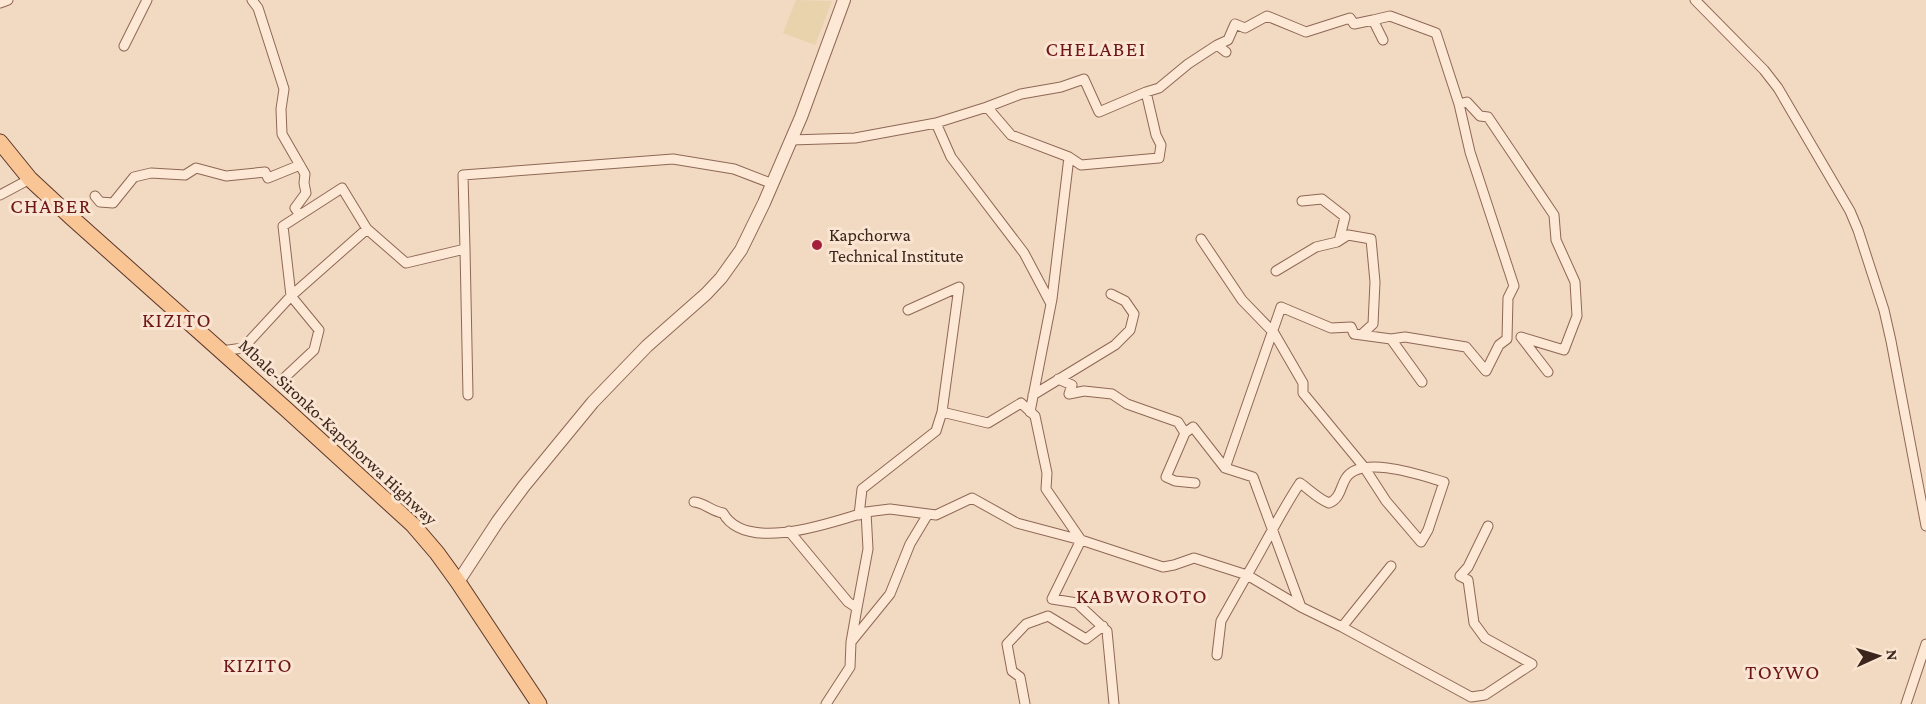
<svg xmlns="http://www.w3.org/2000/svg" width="1926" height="704" viewBox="0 0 1926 704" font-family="'Crimson Pro',serif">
<rect width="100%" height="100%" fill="#f2d9c1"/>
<!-- farmland -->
<path fill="#e9d3ad" d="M796 0 832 1 815 45 783 33Z"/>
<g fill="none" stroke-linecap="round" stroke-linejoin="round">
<defs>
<path id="minor" d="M252 0 258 8 284 89 281 109 282 134 305 174 304 183 306 193 295 208 300 215
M1695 0 1764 70 1778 88 1850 211 1858 230 1884 310 1891 341 1926 526
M0 3 8 0
M1373 20 1390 16 1436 33 1459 104
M1217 45 1228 40 1235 24 1245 28 1267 16 1306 32 1350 18 1354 24 1373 20 1383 40
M124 46 147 0
M1146 92 1159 88 1188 64 1217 45 1226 52
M987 107 1021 94 1061 87 1084 79 1099 112 1146 92 1156 135 1161 145 1159 158 1081 165 1069 157 1011 135 987 107 936 123 951 157 1024 253 1051 304
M791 140 855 138 936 123
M0 195 30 179
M95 196 100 202 113 203 134 177 151 173 185 175 196 168 226 176 265 172 268 178 300 165
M1302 201 1322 199 1345 217 1339 241
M367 229 406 263 465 249 468 395
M1201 239 1242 300 1274 333 1303 383V393L1364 467 1386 501 1421 542 1428 530 1444 482C1423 476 1362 454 1346 478 1340 487 1341 498 1329 503 1318 499 1310 490 1300 483 1280 513 1265 545 1247 575L1301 607 1342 627 1391 566
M465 249 463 175 673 159 734 169 773 184
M1276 271 1316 247 1337 242 1348 235 1371 239 1375 282 1373 324 1361 335
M908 310 959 287 942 412
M1391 339 1405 337 1466 347 1486 371 1499 345 1507 339 1508 298 1514 286 1470 152 1459 104 1467 102 1480 116 1488 117 1554 215 1556 240 1575 282 1577 316 1564 350 1521 337 1548 372
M221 351 243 348 291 296 283 226 342 188 367 229 291 296 319 330 314 350 281 381
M1058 379 1072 385 1069 394 1084 391 1112 394 1127 404 1178 422 1185 433
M1033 395 1115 345 1130 330 1134 314 1125 301 1111 294
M1030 412 1052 299 1069 157
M1225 468 1281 307 1331 328 1351 327 1354 334 1391 339 1422 382
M1195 483 1175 481 1166 477 1185 433 1193 427 1225 468 1253 477 1301 607
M694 502C705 503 711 511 723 513 746 554 833 522 866 512L868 549 857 608 848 602 789 531
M859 515 862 489 936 431 942 412 988 423 1021 403 1035 416 1047 473 1046 489 1081 540 1017 523 972 498 936 515 890 509 866 512
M1342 627 1471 697 1485 695 1532 664 1485 638 1474 623 1468 580 1460 576 1468 567 1488 526
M851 642 890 594 910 544 928 514
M826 704 850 667 851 642 857 608
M1025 704 1020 677 1012 671 1007 644 1026 624 1048 616 1086 639 1103 626
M1114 704 1107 631 1077 603 1052 599 1081 540 1163 567 1174 565 1194 558 1247 575 1221 621 1217 655
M1906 704 1926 644"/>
<path id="tertiary" d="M458 582 498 521 524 486 593 402 647 346 706 294 721 278 741 250 764 203 801 117 844 0"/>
<path id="primary" d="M0 142 30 179 72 218 287 410 413 525 437 553 458 582 539 704"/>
</defs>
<!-- minor casing -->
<use href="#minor" stroke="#8e6856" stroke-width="11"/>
<!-- tertiary casing -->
<use href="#tertiary" stroke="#8e6856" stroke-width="14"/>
<!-- primary casing -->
<use href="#primary" stroke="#5b372b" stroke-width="17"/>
<!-- minor -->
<use href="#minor" stroke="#fce8d5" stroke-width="9"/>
<!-- tertiary -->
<use href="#tertiary" stroke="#fce8d5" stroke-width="12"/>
<!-- primary -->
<use href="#primary" stroke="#f9c595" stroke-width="15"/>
</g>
<!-- markers -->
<circle fill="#a3203c" stroke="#f9e5d1" stroke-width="2" cx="817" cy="245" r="6"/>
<g text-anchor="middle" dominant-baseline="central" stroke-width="6" stroke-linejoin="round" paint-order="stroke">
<!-- poi labels -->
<g font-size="18" fill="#3c251c" stroke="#f9e5d1" text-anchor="start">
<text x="829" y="235">Kapchorwa<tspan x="829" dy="21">Technical Institute</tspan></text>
</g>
<!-- street labels -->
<g font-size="18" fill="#3c251c" stroke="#f9e5d1">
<text transform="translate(338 432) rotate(43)">Mbale-Sironko-Kapchorwa Highway</text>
</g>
<!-- quarter labels -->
<g font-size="21" letter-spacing="1.5" fill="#6d1717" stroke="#f9e5d1">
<text x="1096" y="49">CHELABEI</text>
<text x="51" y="206">CHABER</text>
<text x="177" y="320">KIZITO</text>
<text x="1142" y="596">KABWOROTO</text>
<text x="258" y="665">KIZITO</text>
<text x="1783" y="672">TOYWO</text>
</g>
</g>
<!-- north arrow -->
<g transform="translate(1878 656) rotate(86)" stroke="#f9e5d1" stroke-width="4.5" paint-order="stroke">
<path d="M0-4.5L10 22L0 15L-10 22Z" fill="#3c251c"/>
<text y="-9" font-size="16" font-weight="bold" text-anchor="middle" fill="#3c251c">N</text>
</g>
</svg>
